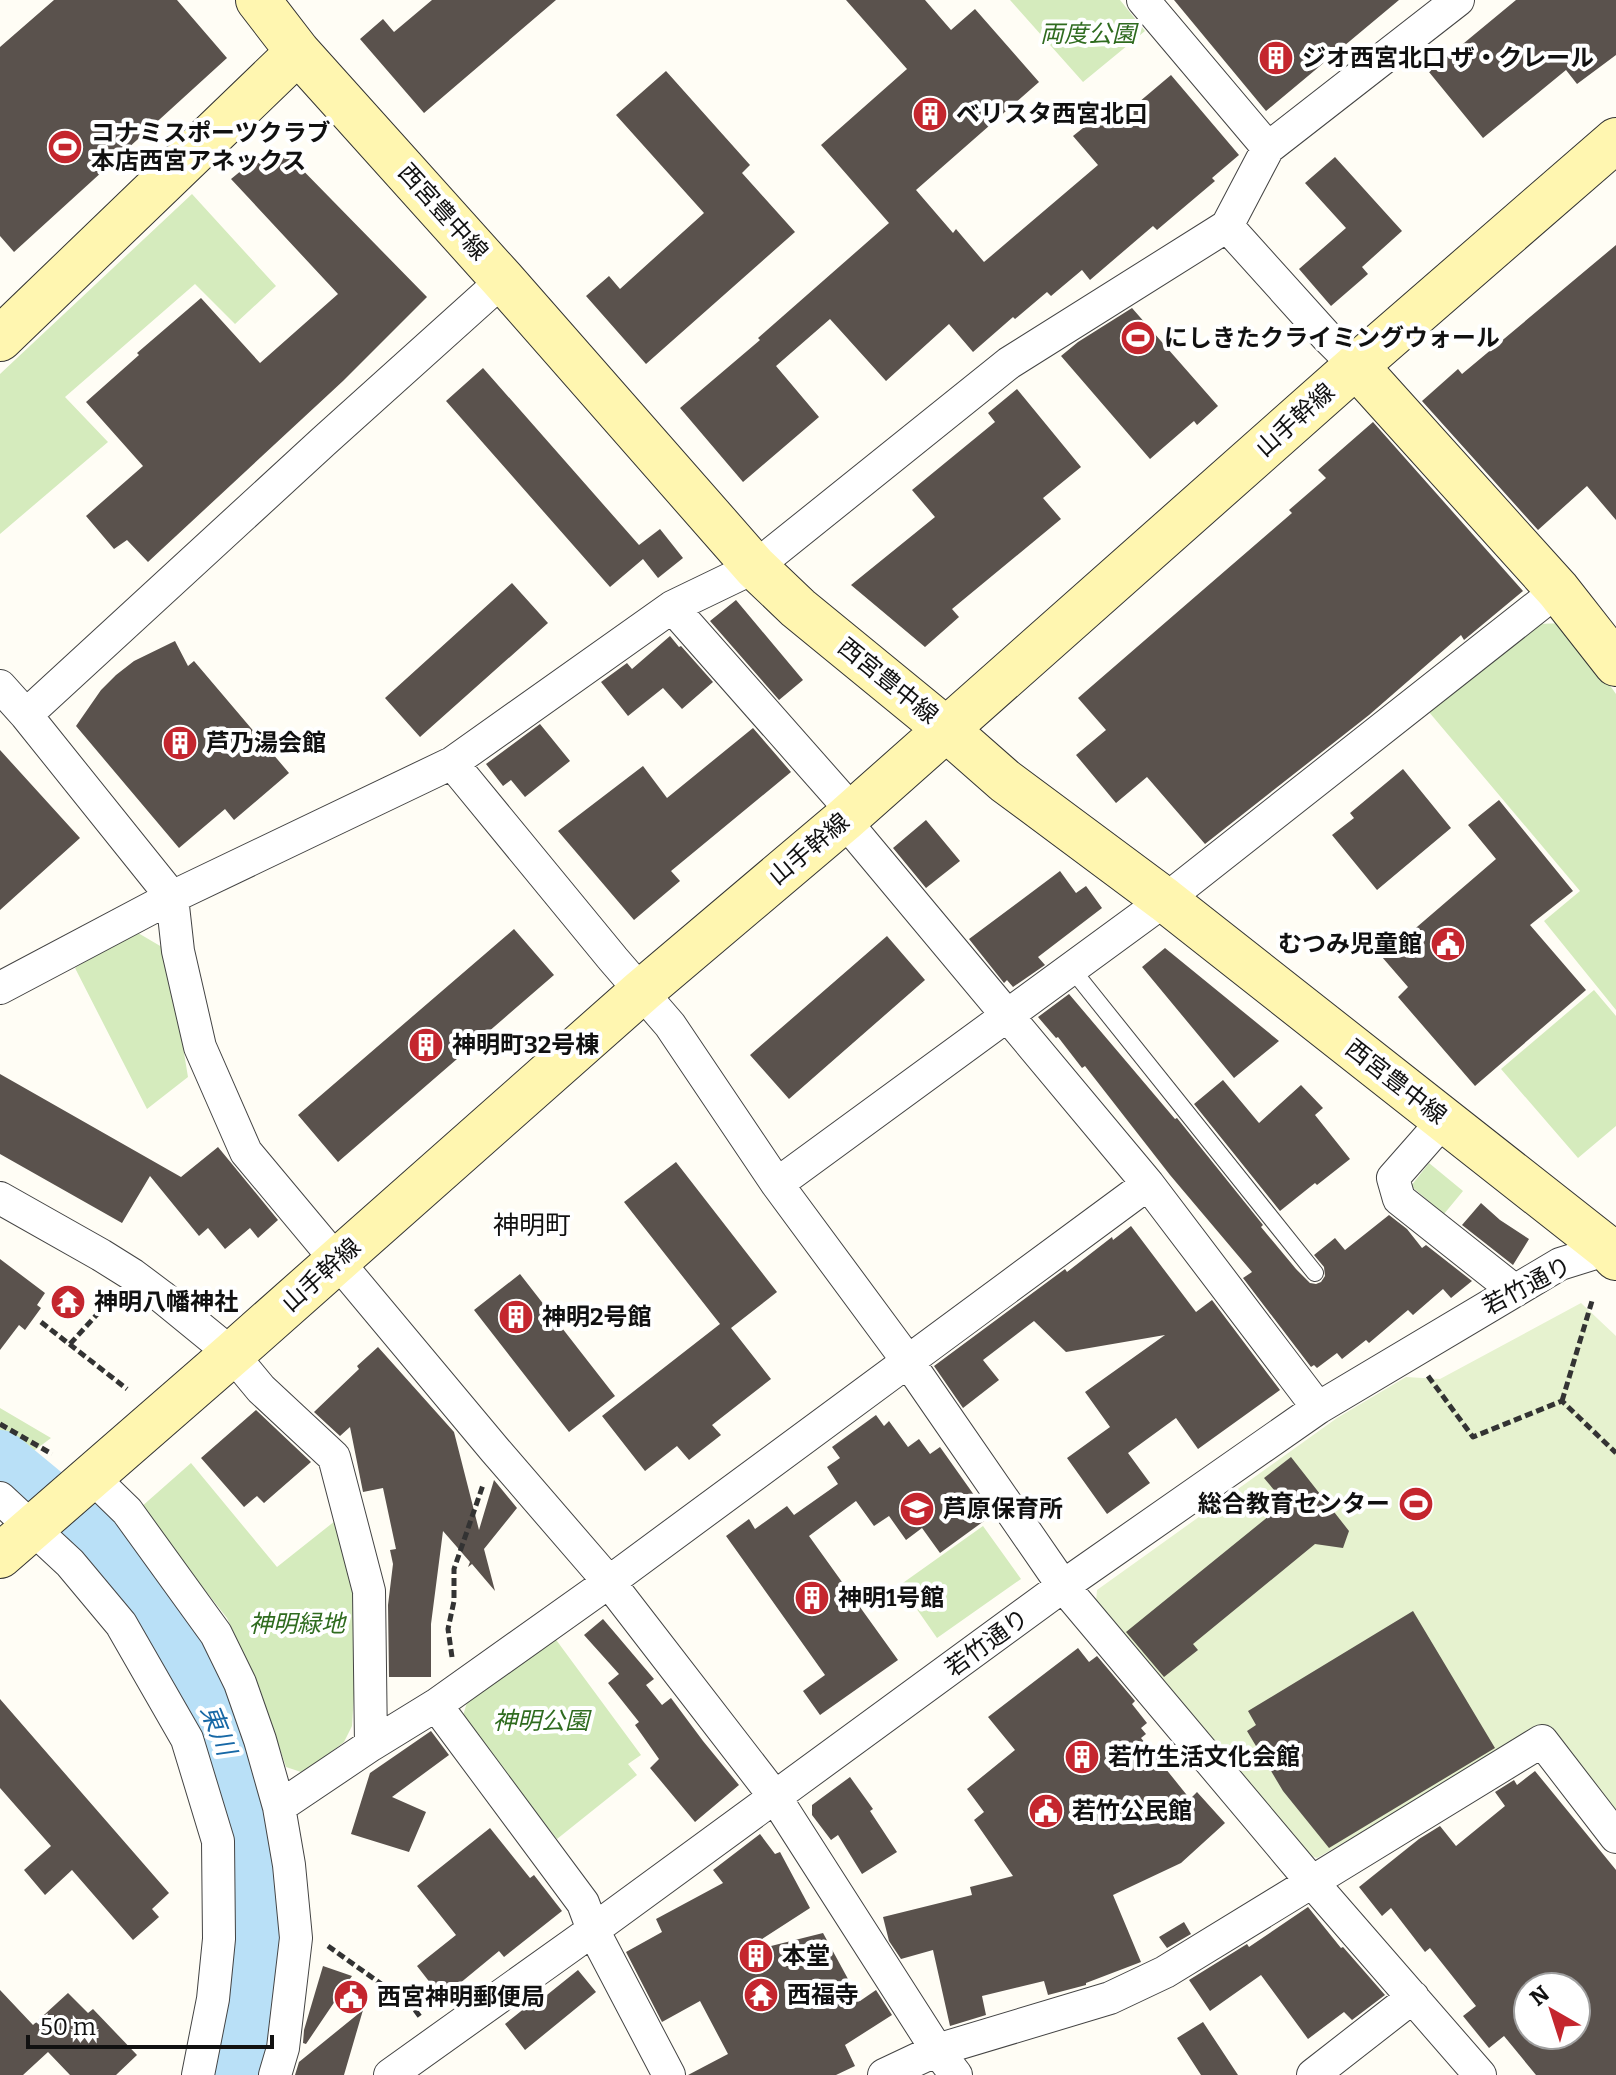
<svg xmlns="http://www.w3.org/2000/svg" width="1616" height="2075" viewBox="0 0 1616 2075" font-family="Bitter,'Noto Sans JP',serif">
<rect width="100%" height="100%" fill="#fffdf5"/>
<!-- green -->
<path fill="#d5ebbd" d="M1010 0H1120L1145 31 1083 82Z
M192 194 276 286 235 324 195 284 65 397 108 442 0 534V374Z
M1566 623 1616 694V1010L1544 921 1580 891 1429 712 1537 624Z
M133 930 167 950 188 1077 147 1109 75 968Z
M1594 990 1616 1016V1126L1578 1158 1501 1069Z
M1429 1163 1463 1191 1444 1214 1411 1186Z
M0 1408 51 1438 27 1456 0 1441Z
M191 1463 277 1567 340 1517 359 1615 352 1726 344 1742 304 1773 286 1767 258 1685 227 1618 140 1508Z
M983 1526 1021 1579 937 1638 900 1585Z
M554 1637 641 1755 628 1764 637 1775 557 1839 462 1719 468 1699Z"/>
<!-- pitch -->
<path fill="#e6f2cf" d="M1581 1303 1616 1336V1820L1543 1728 1317 1858 1300 1852 1095 1614 1097 1590 1337 1418 1406 1377 1440 1379Z"/>
<g fill="none" stroke-linecap="round" stroke-linejoin="round">
<!-- river -->
<path stroke="#b9e0f7" stroke-width="58" d="M0 1459 103 1544 154 1605 208 1702 251 1813 258 1939 238 2075"/>
</g>
<!-- building -->
<path fill="#5a524d" fill-rule="evenodd" d="M54 0H177L227 58 14 252 0 236V47Z
M432 0H556L424 113 360 39 383 19 394 32Z
M846 0H925L951 30 975 9 1039 82 916 190 953 233 956 229 984 262 1098 165 1073 136 1103 112 1113 124 1171 75 1239 155 1212 178 1215 181 1157 230 1153 226 1090 280 1082 270 1051 296 1047 292 1015 319 1013 317 973 352 949 324 886 381 830 319 776 366 819 417 743 482 680 408 760 340 758 338 889 223 821 145 907 69Z
M1174 0H1399L1266 111Z
M1516 0H1616V55L1577 84 1566 70 1483 138 1429 72Z
M666 71 750 165 742 173 795 232 646 364 586 296 609 276 620 289 704 213 616 115Z
M284 151 427 297 343 381 148 562 127 540 114 549 86 516 143 466 86 402 139 355 137 353 201 298 260 363 338 294 231 179 259 156 267 166Z
M1335 157 1402 231 1362 267 1368 274 1331 306 1299 269 1346 228 1305 183Z
M1616 245V520L1587 486 1538 530 1422 401 1458 369 1462 374Z
M1132 308 1218 406 1197 425 1194 421 1150 459 1061 356 1078 342Z
M483 368 639 545 660 529 683 558 658 578 643 559 610 587 446 401Z
M1017 389 1081 467 1043 498 1061 519 952 609 959 617 925 647 851 585 935 517 912 490 995 422 988 413Z
M1373 422 1523 591 1464 640 1461 635 1369 715 1205 844 1147 777 1116 803 1076 755 1106 730 1078 698 1292 513 1289 510 1326 478 1318 470Z
M512 583 548 623 420 737 385 698Z
M736 600 803 680 779 700 710 621Z
M670 636 679 647 681 646 713 682 682 709 663 688 628 716 601 682 627 663 632 669Z
M175 641 188 666 194 661 289 773 234 820 225 809 179 848 76 726 101 690 116 675 134 661Z
M540 724 570 761 525 797 511 780 503 786 486 764Z
M753 728 791 772 671 871 680 881 634 920 558 831 643 766 667 798Z
M0 750 80 838 0 910Z
M1403 769 1451 828 1377 890 1332 835 1354 818 1350 813Z
M1499 800 1573 891 1530 925 1586 990 1475 1086 1398 997 1408 987 1382 957 1496 859 1468 825Z
M926 820 960 861 926 888 893 848Z
M1060 871 1076 893 1086 886 1102 908 1038 957 1045 965 1013 987 1007 980 1004 983 969 939Z
M514 929 554 975 338 1162 298 1115Z
M887 936 925 980 789 1099 750 1055Z
M1165 948 1279 1041 1234 1078 1142 967Z
M1069 994 1175 1119 1177 1118 1263 1225 1261 1227 1296 1269 1310 1283 1316 1284 1321 1282 1325 1276 1324 1267 1314 1255 1335 1238 1345 1250 1389 1215 1407 1229 1422 1248 1426 1245 1472 1281 1451 1298 1443 1289 1413 1315 1408 1310 1369 1343 1366 1340 1342 1359 1337 1353 1317 1368 1314 1365 1311 1367 1243 1278 1252 1272 1170 1175 1085 1066 1082 1068 1058 1037 1056 1038 1038 1017Z
M0 1074 181 1177 218 1147 278 1220 258 1238 250 1228 225 1249 208 1228 199 1236 150 1176 122 1223 0 1154Z
M1223 1080 1259 1123 1301 1085 1323 1108 1315 1115 1350 1159 1317 1185 1315 1183 1280 1211 1194 1104Z
M676 1162 777 1292 731 1328 771 1379 712 1425 721 1435 689 1460 677 1446 645 1471 602 1416 720 1324 624 1202Z
M1481 1203 1500 1220 1529 1239 1513 1265 1462 1225Z
M1131 1226 1196 1312 1212 1300 1280 1390 1198 1449 1176 1418 1128 1453 1150 1483 1107 1514 1067 1458 1110 1427 1085 1392 1165 1335 1066 1352 1034 1321 983 1360 999 1380 963 1408 934 1366 1065 1269 1067 1272 1112 1237 1113 1240Z
M0 1259 45 1293 37 1305 41 1308 25 1330 19 1325 0 1350Z
M520 1274 615 1396 569 1432 474 1310Z
M378 1347 454 1432 479 1530 494 1480 517 1508 484 1549 495 1591 472 1564 468 1567 470 1562 443 1531 431 1624V1677H389L388 1605 393 1564 390 1550 396 1549 383 1488 363 1492 350 1427 340 1436 314 1412 359 1369 357 1366Z
M256 1410 311 1462 264 1503 257 1496 244 1507 201 1458Z
M876 1415 884 1426 889 1421 908 1447 919 1439 930 1454 940 1447 979 1502 974 1505 984 1521 940 1553 922 1528 906 1540 889 1516 874 1526 856 1501 809 1536 898 1660 820 1715 803 1691 825 1675 726 1536 749 1519 755 1529 787 1506 794 1515 838 1484 827 1467 840 1458 832 1447Z
M1291 1457 1349 1531 1343 1548 1315 1544 1193 1644 1198 1650 1164 1677 1126 1632 1285 1503 1264 1478Z
M1413 1611 1495 1748 1329 1848 1283 1791 1247 1731 1256 1725 1248 1711Z
M603 1619 654 1679 646 1685 662 1705 671 1698 703 1741 739 1785 695 1822 650 1768 659 1759 635 1725 639 1722 608 1683 619 1674 584 1635Z
M1078 1648 1089 1662 1097 1656 1135 1701 1132 1704 1147 1723 1141 1728 1146 1734 1141 1738 1190 1799 1197 1792 1225 1823 1181 1863 1113 1895 1141 1962 1086 1983V1985L1048 1995 1044 1981 982 1996 986 2015 950 2026 933 1950 901 1959 889 1941 883 1917 972 1895 970 1887 1013 1876 974 1820 984 1812 967 1789 1015 1750 988 1717Z
M0 1699 169 1893 152 1909 159 1917 133 1940 72 1870 45 1895 24 1870 51 1846 0 1788Z
M431 1731 449 1755 392 1797 426 1812 409 1852 351 1834 370 1773Z
M1535 1771 1616 1870V2075H1536L1504 2036 1489 2048 1463 2016 1476 2006 1430 1948 1425 1952 1391 1908 1382 1916 1359 1887 1419 1839 1440 1826 1456 1846 1505 1806 1495 1792 1514 1780 1517 1785ZM1528 1987H1576V2035H1528Z
M850 1777 873 1809 870 1811 897 1852 862 1874 838 1835 831 1840 812 1815V1805Z
M490 1828 530 1878 534 1875 562 1911 504 1957 499 1951 442 1998 417 1966 456 1935 417 1886Z
M760 1834 775 1854 780 1852 810 1908 739 1954 823 1933 860 2001 876 1990 892 2015 845 2045 855 2066 836 2075H688L728 2054 700 2001 662 2022 626 1952 662 1932 656 1919 723 1883 713 1870Z
M1308 1907 1341 1948 1343 1947 1385 1995 1352 2020 1344 2012 1308 2039 1261 1975 1210 2011 1189 1980 1247 1944 1249 1947Z
M1184 1922 1191 1934 1167 1948 1159 1937Z
M323 1966 352 1976 306 2044 303 2043 304 2030Z
M578 1970 596 1992 525 2050 505 2024 530 2004 532 2007Z
M0 1990 33 2025 68 1993 88 2013 93 2009 137 2055 116 2075H70L48 2052 23 2075H0Z
M363 2010 344 2075H295L299 2062Z
M1203 2022 1238 2075H1201L1177 2038Z"/>
<g fill="none" stroke-linecap="round" stroke-linejoin="round">
<defs>
<path id="lane" d="M1071 968 1315 1273"/>
<path id="street" d="M1143 0 1268 148
M1227 226 1327 337 1356 366
M672 607 853 812
M0 686 26 715 172 897 178 951 200 1047 246 1152 495 1450 609 1582 775 1797 937 2050 956 2075
M26 715 324 441 503 280
M452 763 613 959 670 1025 777 1184 907 1360 1063 1586 1312 1882 1480 2075
M844 820 1148 1184 1318 1408
M0 988 172 897 452 763 672 607 755 567 1009 363 1227 226 1268 148 1458 0
M1444 1120 1393 1178 1399 1199 1515 1291
M777 1184 1165 900 1558 590
M0 1198 101 1255 133 1275 161 1296 232 1354 261 1389 334 1457 369 1591 371 1745
M91 1476 127 1511 216 1634 240 1683 260 1740 279 1807 289 1865 296 1938 283 2048 275 2075
M0 1498 70 1563 121 1624 187 1739 218 1841 219 1939 213 1999 198 2075
M436 1705 583 1903 593 1930 669 2075
M279 1807 371 1745 436 1705 609 1582 1148 1184
M390 2075 593 1930 1063 1586 1318 1408 1560 1264 1608 1249 1616 1243
M884 2075 937 2050 1110 1998 1165 1972 1542 1741 1616 1837
M1313 2075 1413 1997"/>
<path id="secondary" d="M258 0 298 52 503 280 755 567 798 608 947 730 1005 781 1165 900 1608 1249 1616 1258
M0 339 298 52
M1356 366 1558 590 1616 664
M0 1556 232 1354 642 991 844 820 1356 366 1616 140"/>
</defs>
<!-- lane casing -->
<use href="#lane" stroke="#444" stroke-width="18"/>
<!-- street casing -->
<use href="#street" stroke="#444" stroke-width="34"/>
<!-- secondary casing -->
<use href="#secondary" stroke="#333" stroke-width="46"/>
<!-- path -->
<path stroke="#333" stroke-width="5" stroke-dasharray="8 4" stroke-linecap="butt" d="M41 1322 127 1389
M70 1344 112 1298
M1428 1376 1473 1437 1562 1401 1616 1453
M1562 1401 1592 1301
M0 1424 52 1454
M452 1657 448 1629 454 1601V1569L483 1485
M328 1946 412 2006 421 2018"/>
<!-- lane -->
<use href="#lane" stroke="#fff" stroke-width="16"/>
<!-- street -->
<use href="#street" stroke="#fff" stroke-width="32"/>
<!-- secondary -->
<use href="#secondary" stroke="#fff6b0" stroke-width="44"/>
</g>
<!-- icons -->
<defs>
<symbol id="building-disc" viewBox="-11 -11 22 22"><circle r="9.5" fill="#c4262e" stroke="#fff"/><path d="M-4-6H4V6H1V3H-1V6H-4ZM-2.5-4.3h1.7v1.8h-1.7ZM.8-4.3h1.7v1.8H.8ZM-2.5-1h1.7V.8h-1.7ZM.8-1h1.7V.8H.8Z" fill="#fff"/></symbol>
<symbol id="stadium-disc" viewBox="-11 -11 22 22"><circle r="9.5" fill="#c4262e" stroke="#fff"/><path d="M0-5a6.5 5 0 1 0 0 10a6.5 5 0 1 0 0-10ZM-3.5-1.8h7v3.6h-7Z" fill="#fff"/></symbol>
<symbol id="civic-disc" viewBox="-11 -11 22 22"><circle r="9.5" fill="#c4262e" stroke="#fff"/><path d="M-.6-6.5H3V-4.5H.6V-3L4-1V1h2V6H-6V1h2V-1L-.6-3ZM-1.2 2.5V6h2.4V2.5Z" fill="#fff"/></symbol>
<symbol id="temple-disc" viewBox="-11 -11 22 22"><circle r="9.5" fill="#c4262e" stroke="#fff"/><path d="M0-6L5-2H3V0L6.5 2.5H4V6H1.5V3h-3V6H-4V2.5H-6.5L-3 0V-2H-5Z" fill="#fff"/></symbol>
<symbol id="school-disc" viewBox="-11 -11 22 22"><circle r="9.5" fill="#c4262e" stroke="#fff"/><path d="M0-5L7-2L0 1L-7-2ZM-4 1L0 2.5L4 1V4Q0 6-4 4Z" fill="#fff"/></symbol>
</defs>
<g fill-rule="evenodd">
<use href="#building-disc" x="1256" y="38" width="40" height="40"/>
<use href="#building-disc" x="910" y="94" width="40" height="40"/>
<use href="#stadium-disc" x="45" y="127" width="40" height="40"/>
<use href="#stadium-disc" x="1118" y="318" width="40" height="40"/>
<use href="#building-disc" x="160" y="723" width="40" height="40"/>
<use href="#civic-disc" x="1428" y="924" width="40" height="40"/>
<use href="#building-disc" x="406" y="1025" width="40" height="40"/>
<use href="#temple-disc" x="48" y="1282" width="40" height="40"/>
<use href="#building-disc" x="496" y="1297" width="40" height="40"/>
<use href="#stadium-disc" x="1396" y="1484" width="40" height="40"/>
<use href="#school-disc" x="897" y="1489" width="40" height="40"/>
<use href="#building-disc" x="792" y="1578" width="40" height="40"/>
<use href="#building-disc" x="1062" y="1737" width="40" height="40"/>
<use href="#civic-disc" x="1026" y="1791" width="40" height="40"/>
<use href="#building-disc" x="736" y="1936" width="40" height="40"/>
<use href="#temple-disc" x="741" y="1975" width="40" height="40"/>
<use href="#civic-disc" x="331" y="1977" width="40" height="40"/>
</g>
<g text-anchor="middle" dominant-baseline="central" stroke-width="8" stroke-linejoin="round" paint-order="stroke">
<!-- park labels -->
<g font-size="24" font-style="italic" fill="#2f6b1f" stroke="#fff">
<text x="1088" y="34">両度公園</text>
<text x="297" y="1624">神明緑地</text>
<text x="541" y="1721">神明公園</text>
</g>
<!-- poi labels -->
<g font-size="24" font-weight="bold" fill="#111" stroke="#fff" text-anchor="start">
<text x="1302" y="58">ジオ西宮北口 ザ・クレール</text>
<text x="956" y="114">ベリスタ西宮北口</text>
<text x="91" y="133">コナミスポーツクラブ<tspan x="91" dy="28">本店西宮アネックス</tspan></text>
<text x="1164" y="338">にしきたクライミングウォール</text>
<text x="206" y="743">芦乃湯会館</text>
<text x="1422" y="944" text-anchor="end">むつみ児童館</text>
<text x="452" y="1045">神明町32号棟</text>
<text x="94" y="1302">神明八幡神社</text>
<text x="542" y="1317">神明2号館</text>
<text x="1390" y="1504" text-anchor="end">総合教育センター</text>
<text x="943" y="1509">芦原保育所</text>
<text x="838" y="1598">神明1号館</text>
<text x="1108" y="1757">若竹生活文化会館</text>
<text x="1072" y="1811">若竹公民館</text>
<text x="782" y="1956">本堂</text>
<text x="787" y="1995">西福寺</text>
<text x="377" y="1997">西宮神明郵便局</text>
</g>
<!-- street labels -->
<g font-size="24" fill="#111" stroke="#fff">
<text transform="translate(443 212) rotate(48)">西宮豊中線</text>
<text transform="translate(1295 420) rotate(-42)">山手幹線</text>
<text transform="translate(888 681) rotate(39)">西宮豊中線</text>
<text transform="translate(809 849) rotate(-40)">山手幹線</text>
<text transform="translate(1396 1082) rotate(38)">西宮豊中線</text>
<text transform="translate(321 1275) rotate(-42)">山手幹線</text>
<text transform="translate(1527 1286) rotate(-28)">若竹通り</text>
<text transform="translate(987 1643) rotate(-36)">若竹通り</text>
</g>
<!-- neighbourhood labels -->
<g font-size="26" fill="#111" stroke="#fff">
<text x="532" y="1225">神明町</text>
</g>
<!-- water labels -->
<g font-size="26" font-style="italic" fill="#1768a6" stroke="#fff">
<text transform="translate(218 1730) rotate(68)">東川</text>
</g>
</g>
<!-- north arrow -->
<g transform="translate(1552 2011) rotate(321)"><circle r="38" fill="#ffffff" stroke="#a0a0a0" stroke-width="2"/>
<path d="M0-6L14 30L0 20L-14 30Z" fill="#c4262e"/>
<text y="-12" font-size="22" font-weight="bold" text-anchor="middle" fill="#111111">N</text>
</g>
<!-- scale -->
<path d="M28 2035v12h244v-12" fill="none" stroke="#111111" stroke-width="4"/>
<text x="40" y="2035" font-size="24" fill="#111111" stroke="#ffffff" stroke-width="6" paint-order="stroke">50 m</text>
</svg>
